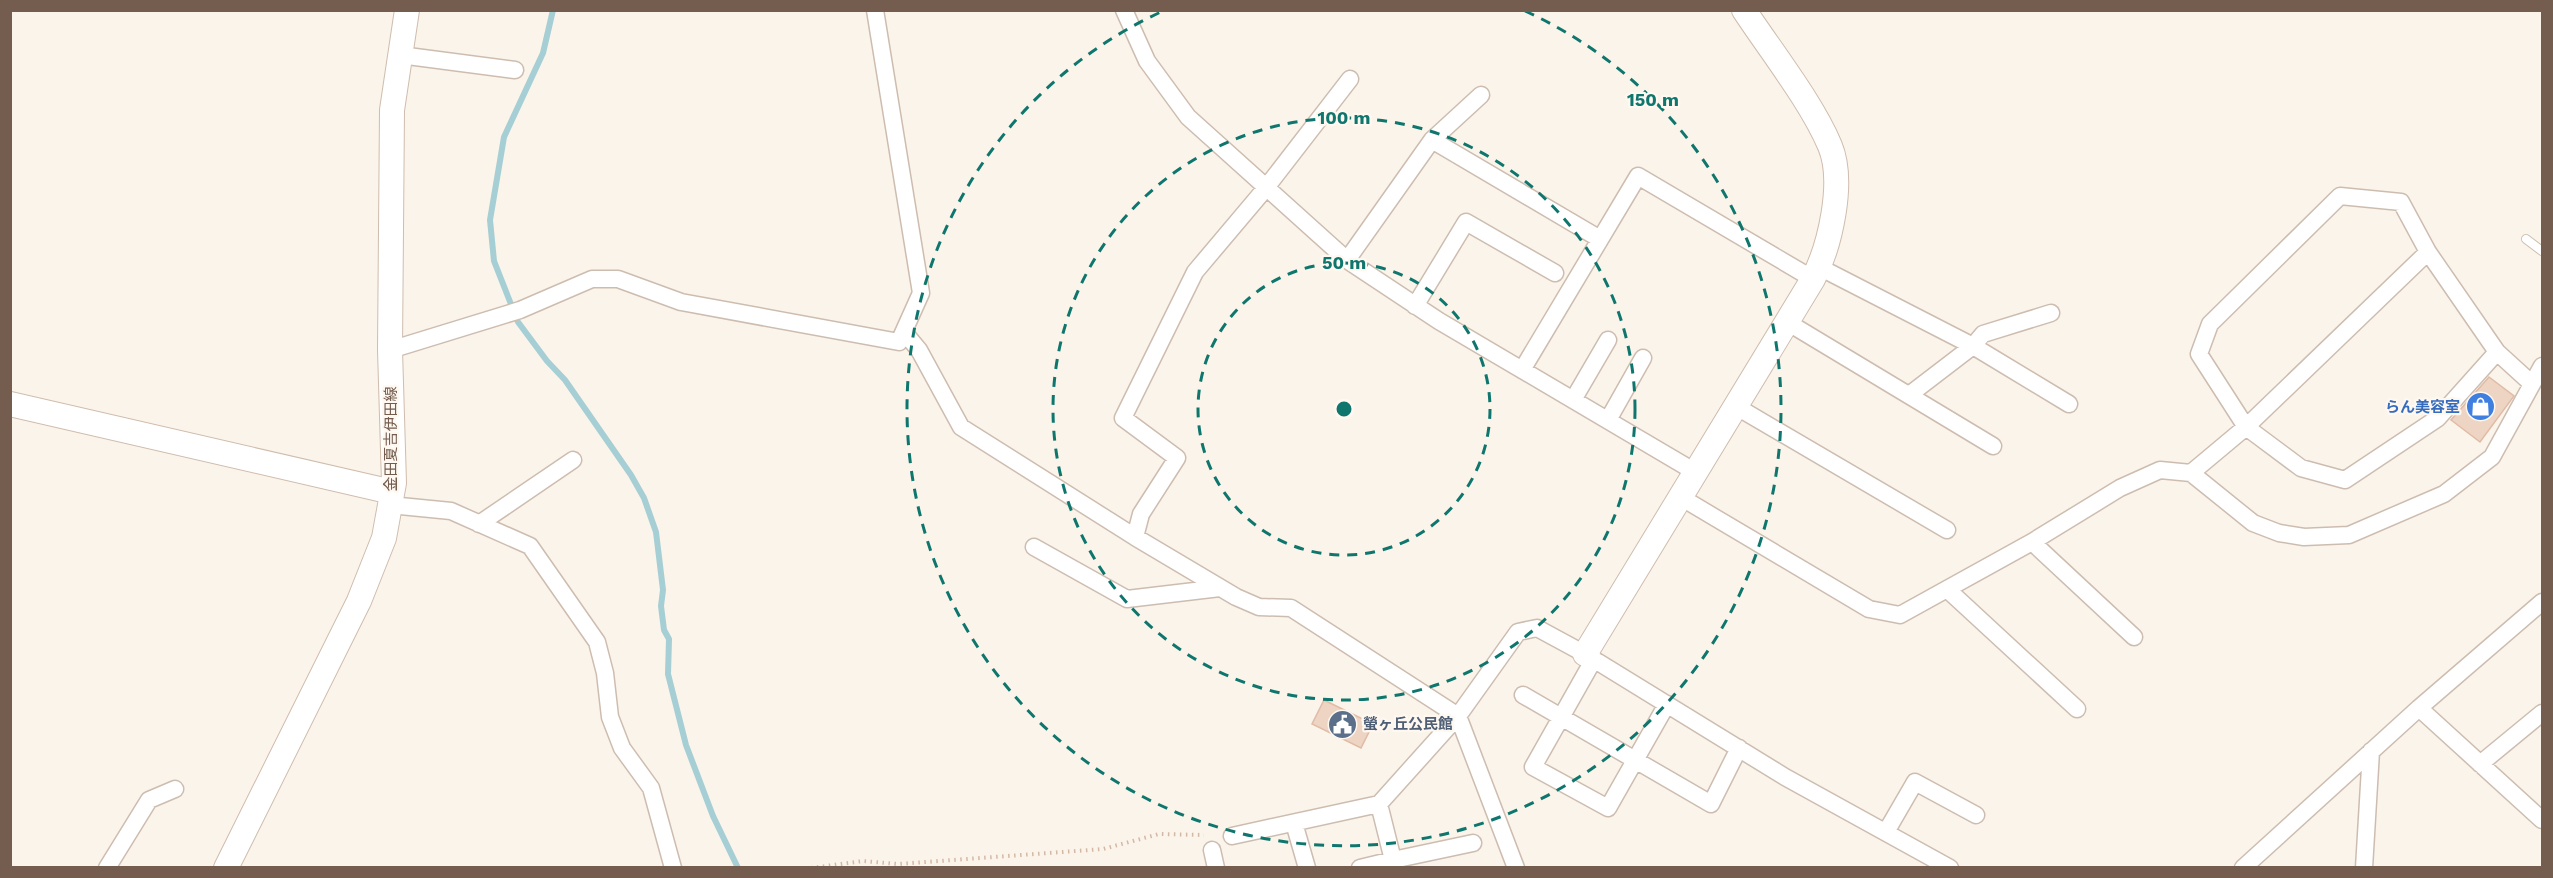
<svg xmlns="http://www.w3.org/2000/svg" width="2553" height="878" viewBox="0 0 2553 878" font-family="'Work Sans','Noto Sans JP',sans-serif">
<rect width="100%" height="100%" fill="#fbf4ea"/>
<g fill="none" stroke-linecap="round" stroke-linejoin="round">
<!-- stream -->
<path stroke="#a6ced5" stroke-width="6" d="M553 10 543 53 504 137 490 220 494 261 518 322 547 361 565 380 631 475 644 498 656 532 663 590 661 606 664 630 669 639 668 674 686 745 713 816 738 868"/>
</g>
<!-- building -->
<path fill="#eed4c3" stroke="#e0bba5" stroke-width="1.5" d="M2489 377 2514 396 2480 442 2451 420Z
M1324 700 1373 724 1361 748 1312 724Z"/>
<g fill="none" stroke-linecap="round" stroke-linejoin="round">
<defs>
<path id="lane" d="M2526 239 2542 251"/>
<path id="street" d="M1124 10 1147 61 1188 117 1347 260 1439 321 1697 473
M400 55 515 70
M1432 140 1600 239
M2428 252 2246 427 2301 468 2345 480 2438 418 2497 352
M1347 260 1432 140 1481 95
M1819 267 1973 346 2069 404
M1415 306 1466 222 1555 273
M1787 322 1993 446
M904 332 919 350 961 427 1135 537 1236 597 1259 607 1291 608 1458 716 1516 868
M390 350 520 310 592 279H618L681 302 899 342 921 293 875 10
M1522 370 1638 176 1813 279
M1909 395 1973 346 1983 334 2051 313
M1573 400 1608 340
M1737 407 1947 530
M1608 420 1643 358
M2191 473 2246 427 2199 354 2210 324 2340 196 2401 202 2428 252 2497 352 2531 383
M1682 498 1869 609 1900 615 2032 542 2120 488 2160 470 2191 473 2253 523 2279 533 2304 537 2349 535 2444 494 2492 457 2542 366
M390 505 451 511 530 546 597 642 605 673 610 717 622 748 651 788 673 868
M479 524 573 460
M1135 537 1141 514 1177 458 1123 418 1195 272 1265 189 1350 79
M2032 542 2134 637
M1034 547 1127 599 1220 588
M1948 590 2077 709
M1594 659 1533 767 1608 808 1667 704
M1523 695 1711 804 1739 748
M2419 708 2542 820
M2480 764 2542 713
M1294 823 1307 868
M1886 832 1915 782 1976 815
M1232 836 1379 804 1458 716 1518 632 1537 628 1585 654 1785 777 1950 868
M1212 850 1216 868
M107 868 149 800 175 789
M1360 868 1393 860 1379 804
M1395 868 1393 860 1473 843
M2243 868 2419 708 2542 602
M2364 868 2371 751"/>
<path id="secondary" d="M10 404 392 492
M1585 654 1813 279C1830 246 1845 182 1830 146 1812 103 1771 51 1744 10
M226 868 359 601 384 538 394 483 390 350 392 110 407 10"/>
</defs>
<!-- lane casing -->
<use href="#lane" stroke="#cdbdb0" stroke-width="10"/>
<!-- street casing -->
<use href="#street" stroke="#cdbdb0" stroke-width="19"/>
<!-- secondary casing -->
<use href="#secondary" stroke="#cfbdae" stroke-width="26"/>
<!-- path -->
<path stroke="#d4b8a6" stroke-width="4" stroke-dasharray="1.5 4.5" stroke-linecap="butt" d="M811 868 863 861 898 864 1103 849 1159 834 1204 835"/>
<!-- lane -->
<use href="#lane" stroke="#fff" stroke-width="8"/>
<!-- street -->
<use href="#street" stroke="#fff" stroke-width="16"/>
<!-- secondary -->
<use href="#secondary" stroke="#fff" stroke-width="24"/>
</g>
<!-- distance rings -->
<g fill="none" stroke="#0f766e" stroke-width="3" stroke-dasharray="10 8">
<circle cx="1344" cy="409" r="146"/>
<circle cx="1344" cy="409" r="291"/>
<path d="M1525 11A437 437 0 1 1 1163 11"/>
</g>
<!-- icons -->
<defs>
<symbol id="shop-disc" viewBox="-11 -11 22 22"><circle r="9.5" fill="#3f7fe0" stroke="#fef8f0"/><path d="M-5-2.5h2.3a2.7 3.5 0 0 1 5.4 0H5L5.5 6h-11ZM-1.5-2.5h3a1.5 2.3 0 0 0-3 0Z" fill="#fff"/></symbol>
<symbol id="civic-disc" viewBox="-11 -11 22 22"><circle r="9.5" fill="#5c6f8a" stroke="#fef8f0"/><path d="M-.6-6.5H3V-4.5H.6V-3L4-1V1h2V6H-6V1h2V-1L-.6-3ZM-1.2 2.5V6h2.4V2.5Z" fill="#fff"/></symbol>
</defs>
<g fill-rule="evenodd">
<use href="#shop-disc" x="2464" y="390" width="33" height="33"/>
<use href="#civic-disc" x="1326" y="708" width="33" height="33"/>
</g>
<g text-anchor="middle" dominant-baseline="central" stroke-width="4.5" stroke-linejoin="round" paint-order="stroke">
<!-- shop labels -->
<g font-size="15" font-weight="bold" fill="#366cbe" stroke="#fef8f0" text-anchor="end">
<text x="2460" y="407">らん美容室</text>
</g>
<!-- street labels -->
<g font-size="15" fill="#745c4f" stroke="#fef8f0">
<text transform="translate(391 439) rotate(-90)">金田夏吉伊田線</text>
</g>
<!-- service labels -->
<g font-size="15" font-weight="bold" fill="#4e5e75" stroke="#fef8f0" text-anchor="start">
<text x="1363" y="724">螢ヶ丘公民館</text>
</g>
</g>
<circle cx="1344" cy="409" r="9" fill="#0f766e" stroke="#fef8f0" stroke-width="3"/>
<g font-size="18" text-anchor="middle" font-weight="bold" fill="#0f766e" stroke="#fef8f0" stroke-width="4.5" stroke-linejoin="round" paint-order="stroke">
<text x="1653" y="106">150 m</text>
<text x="1344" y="124">100 m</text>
<text x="1344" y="269">50 m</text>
</g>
<!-- border -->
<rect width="2553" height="878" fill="none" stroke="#745c4f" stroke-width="24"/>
</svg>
